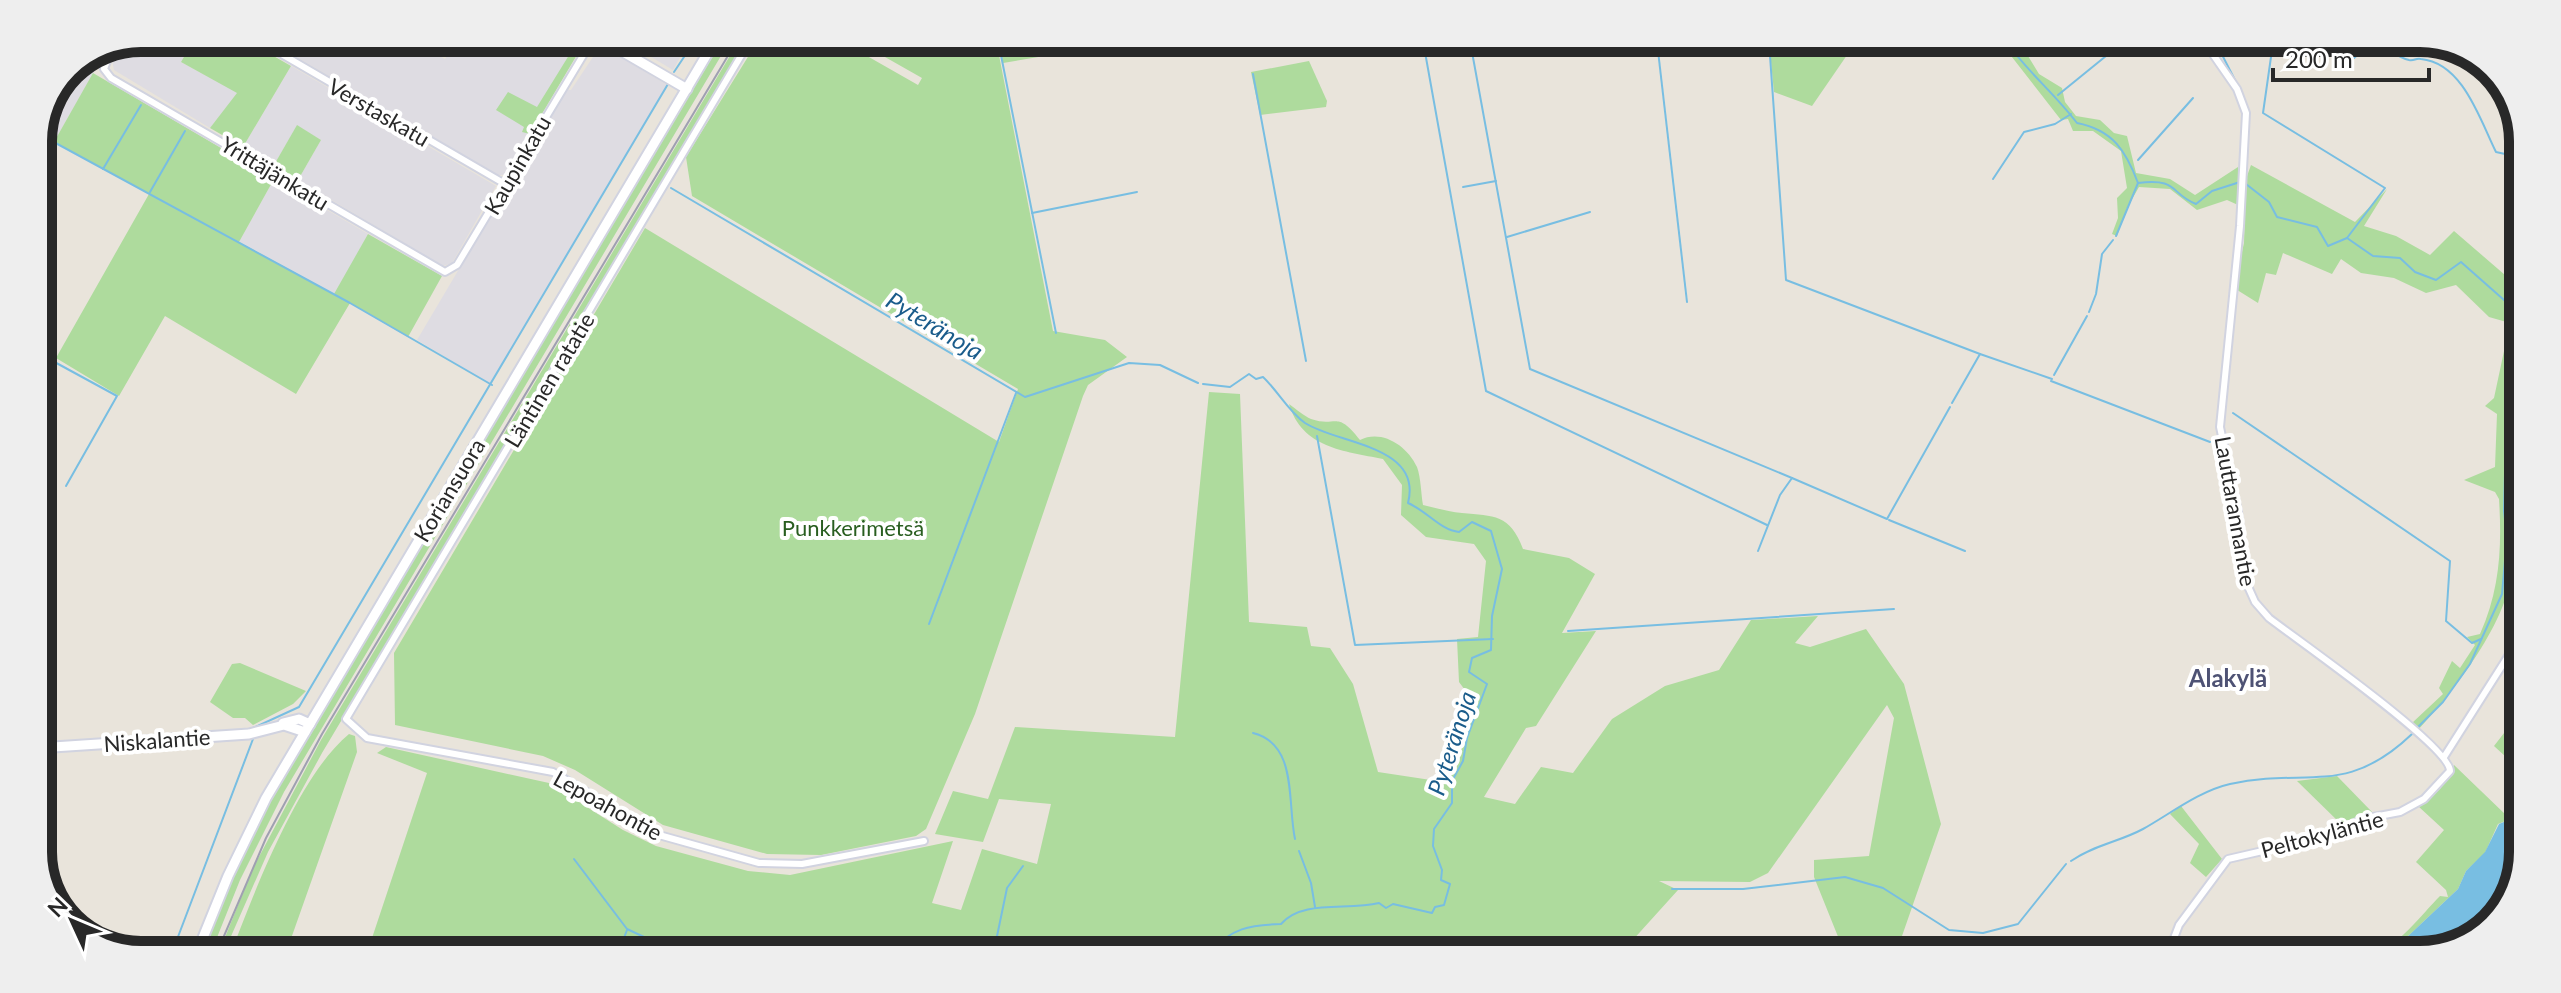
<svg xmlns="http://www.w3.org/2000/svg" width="2561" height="993" font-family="Lato,sans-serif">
  <rect width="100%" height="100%" fill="#e9e4db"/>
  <g fill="#dedce2">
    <path d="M141,38H195L181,62L238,93L210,128L114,70L112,60L120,47Z"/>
    <path d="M306,38L383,39L379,46L395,55L405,39H409L445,59L457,39L584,41L504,175H498L295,56Z"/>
    <path d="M621,39H690L673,70Z"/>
    <path d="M105,53L54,142L39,134L68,68Z"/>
    <path d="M614,53L667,85L490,384L417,340L565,90H571L595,54Z"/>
    <path d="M291,66L496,186L452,263L443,266L298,180L321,140L297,126L274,165L243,147Z"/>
    <path d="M274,179L368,234L335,295L239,242Z"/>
  </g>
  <g fill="#aedb9d">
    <path d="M195,38H242L291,66L243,147L210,128L237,93L181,62Z"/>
    <path d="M579,39H585L584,43L530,134L522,132L524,127L496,110L508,92L537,107Z"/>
    <path d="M723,39H731L284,792L240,880L212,950H202L241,858L279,784Z"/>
    <path d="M740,39H747L322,753L268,852L225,950H220L252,870L321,740Z"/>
    <path d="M759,39L839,40L918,85L922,78L855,40H996L1053,331L1105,340L1127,357L1088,385L1083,396L975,714L926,829L916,836L821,855L767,854L663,825L575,770L543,756L395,725L394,653L645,228L999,442L1018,389L692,196L686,157Z"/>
    <path d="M999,40H1054L1056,54L1003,63Z"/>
    <path d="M1769,42H1856L1812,106L1774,92Z"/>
    <path d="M2001,43H2020L2039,74L2062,88L2065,102L2076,116L2100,120L2114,133L2127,136L2136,173L2170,179L2195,195L2238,167V205L2227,200L2197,210L2170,189L2139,187L2127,208L2117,236L2112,234L2118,218L2117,198L2127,188L2121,151L2093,131H2073L2068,119L2061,120Z"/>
    <path d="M1309,61L1327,101L1326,107L1260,115L1251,72Z"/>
    <path d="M93,73L274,179L239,242L334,294L368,234L442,276L408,337L350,303L296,394L165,316L119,396L56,358L149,194L54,142Z"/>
    <path d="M297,125L321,140L298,180L274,165Z"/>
    <path d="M2251,165L2355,222L2387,189L2364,226L2396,236L2430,255L2454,231L2505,275L2522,256L2520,457L2516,476L2520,488L2513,490C2509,515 2515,540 2513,565C2509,621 2455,690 2418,730L2412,723L2443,694L2439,688L2452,661L2460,668L2475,645L2467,637L2480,634C2500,589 2502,547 2499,499L2495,492L2464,480L2495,467L2497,414L2485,406L2494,398L2504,351L2519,330L2517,325L2489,317L2456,285L2426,293L2394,278L2361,273L2341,259L2332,274L2283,253L2276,275L2266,273L2258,303L2234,288L2244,243L2246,179Z"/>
    <path d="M1209,392L1240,394L1249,622L1307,627L1311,646L1330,648L1353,684L1378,772L1444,782L1457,742L1454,712L1464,709L1468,694L1459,682L1457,639L1478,637L1486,561L1474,544L1426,537L1401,515L1402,485L1383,459C1344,451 1302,448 1289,404C1296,409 1304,416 1311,419C1337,428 1336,409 1360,440C1381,429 1407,445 1417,467C1421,478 1421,494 1423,505C1436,508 1449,512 1462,513C1494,516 1510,514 1523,549L1569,558L1595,574L1562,633L1596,631L1536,726L1526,728L1484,797L1515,804L1541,767L1573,773L1612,719L1665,686L1719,670L1751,620L1818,616L1795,643L1810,647L1866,629L1904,684L1941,824L1902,936L1913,954H1845L1814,877V860L1869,856L1894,718L1887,705L1768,873L1750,882L1659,881L1678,890L1631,942L1632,953L368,950L427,773L377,753L386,747L549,783L623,830L656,846L748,871L790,875L953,841L932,903L961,910L982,849L1037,864L1051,804L999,799L983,842L935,834L953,791L988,799L1015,727L1175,737Z"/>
    <path d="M240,663L306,691L293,704L253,725L245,718H233L210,702L232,664Z"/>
    <path d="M2509,714L2519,722L2518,768L2494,746L2511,724L2506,719Z"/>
    <path d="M349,734L355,736L357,752L287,950H232C256,888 299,775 349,734Z"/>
    <path d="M2454,765L2507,816L2518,806V816L2498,824L2485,853L2466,871L2458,889L2388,955H2372C2396,949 2422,914 2440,896L2448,897L2446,890L2416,862L2444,830L2418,806L2440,789Z"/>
    <path d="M2337,776L2373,813L2343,826L2297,781Z"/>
    <path d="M2181,806L2222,859L2206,877L2190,863L2199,844L2170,814Z"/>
  </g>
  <path fill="#78bee2" d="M2518,816L2517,886L2478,937L2421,955H2388L2458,889L2466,871L2485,852L2499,824Z"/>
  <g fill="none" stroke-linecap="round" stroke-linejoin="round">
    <g stroke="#78bee2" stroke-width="2">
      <path d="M998,40L1056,333"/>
      <path d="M1423,41L1486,391L1767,525"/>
      <path d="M1470,41L1530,369L1792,478"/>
      <path d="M1657,42L1687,302"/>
      <path d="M1769,42L1786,280L1980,354"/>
      <path d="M2007,43C2028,72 2055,94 2077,123C2113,130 2126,151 2138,183C2179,178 2169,193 2196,204L2212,191L2240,182"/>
      <path d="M2216,43L2237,84"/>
      <path d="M2273,43L2263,113L2385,188L2347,238"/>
      <path d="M2338,43L2354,58C2383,32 2387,55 2409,60C2415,61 2415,58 2421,59C2463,63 2480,120 2496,152L2523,158"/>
      <path d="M674,72L696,39"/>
      <path d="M1253,74L1306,361"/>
      <path d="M2058,95L2122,43"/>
      <path d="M39,134L350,303L492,385"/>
      <path d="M2138,160L2193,98"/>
      <path d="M103,169L141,105"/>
      <path d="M1993,179L2024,132L2055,124L2071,114"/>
      <path d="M2246,184L2269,202L2277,217L2317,227L2328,246L2347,238L2373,256L2400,258L2415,272L2436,280L2461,262L2521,315"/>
      <path d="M1463,187L1496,181"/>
      <path d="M671,188L1025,397L1129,363L1160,365L1198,383"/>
      <path d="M150,192L185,131"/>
      <path d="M1032,213L1137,192"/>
      <path d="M2116,236L2138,183"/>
      <path d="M1507,237L1590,212"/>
      <path d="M2089,312L2096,294L2102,254L2113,240"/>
      <path d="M38,353L117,396L66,486"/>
      <path d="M2054,375L2087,316"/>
      <path d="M2051,381L2210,442"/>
      <path d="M1203,384L1230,387L1249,374L1256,379L1263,377C1278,391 1288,411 1305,423C1337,444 1423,445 1408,503C1427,511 1440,530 1459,532L1472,522L1491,531L1502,569L1492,616L1491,650L1472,658L1469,672L1487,684L1467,738L1463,761L1452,781V803L1434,829L1433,846L1442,870L1441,880L1450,884L1444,905L1435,907L1432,913L1393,904L1386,908L1379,903C1347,911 1302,899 1281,924C1249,925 1232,928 1210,952"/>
      <path d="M1952,403L1980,354L2052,379"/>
      <path d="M2233,413L2450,561L2446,621L2472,643L2481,639"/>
      <path d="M1317,436L1355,645L1493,639"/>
      <path d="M1889,520L1965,551"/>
      <path d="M1758,551L1780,495L1792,478L1887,519L1950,407"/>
      <path d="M929,624L1016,393"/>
      <path d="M1568,631L1894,609"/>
      <path d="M2418,727L2443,702L2470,664L2502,594L2507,538L2504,511L2507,399L2521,354"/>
      <path d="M253,728L299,707L668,84"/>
      <path d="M1253,733C1298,744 1287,802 1295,839"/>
      <path d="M1299,851L1311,883L1315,907"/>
      <path d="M574,859L627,929L674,951"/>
      <path d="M2071,861C2094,845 2119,842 2143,829C2170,814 2199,791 2230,784C2307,767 2345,798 2412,734"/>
      <path d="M1672,889H1743L1845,877L1883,888L1949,930L1983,933L2018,924L2066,864"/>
      <path d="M173,950L253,739"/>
      <path d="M619,951L627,930"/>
      <path d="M1002,952L996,941L1007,888L1023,866"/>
    </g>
    <g stroke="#d1d3e0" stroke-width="10">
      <g id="street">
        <path d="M254,38L505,184"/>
        <path d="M751,39L346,719L367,738L553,772L659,835L759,863L802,864L924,841"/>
        <path d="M111,50L104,69L111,78L445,272L457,265L593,39"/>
        <path d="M2444,757L2519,639"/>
        <path d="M2168,954L2179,925L2228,859L2328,836L2363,819L2400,812L2424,799L2450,771C2450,746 2296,639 2269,618L2255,602L2246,582L2238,512L2220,427L2240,226L2246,113L2237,89L2205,43"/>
      </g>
    </g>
    <g stroke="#d1d3e0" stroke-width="13">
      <g id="secondary">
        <path d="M601,39L687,89"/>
        <path d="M283,723L299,719L310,724"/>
        <path d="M38,748L249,734L284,725L305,732"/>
        <path d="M198,950L228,876L266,798L716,39"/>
      </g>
    </g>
    <use href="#street" stroke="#fff" stroke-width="6"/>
    <use href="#secondary" stroke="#fff" stroke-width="9"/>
    <path stroke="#9fa0b1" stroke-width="2" d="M218,950L266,838L322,734L738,39"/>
  </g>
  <g text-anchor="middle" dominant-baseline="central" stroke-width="8" stroke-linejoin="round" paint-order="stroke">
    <g font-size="22" fill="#282828" stroke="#fff">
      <text transform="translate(379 112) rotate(30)">Verstaskatu</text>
      <text transform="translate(517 165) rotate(-60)">Kaupinkatu</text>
      <text transform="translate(275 173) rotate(31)">Yrittäjänkatu</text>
      <text transform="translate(549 380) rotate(-59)">Läntinen ratatie</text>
      <text transform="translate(449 490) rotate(-59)">Koriansuora</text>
      <text transform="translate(2236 511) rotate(80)">Lauttarannantie</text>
      <text transform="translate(157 740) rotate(-4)">Niskalantie</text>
      <text transform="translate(608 805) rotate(29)">Lepoahontie</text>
      <text transform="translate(2322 834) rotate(-15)">Peltokyläntie</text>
    </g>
    <g font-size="22" fill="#295e20" stroke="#fff">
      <text x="853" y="527">Punkkerimetsä</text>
    </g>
    <g font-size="24" font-style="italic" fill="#1a5c8b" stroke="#fff">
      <text transform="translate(935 325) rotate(31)">Pyteränoja</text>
      <text transform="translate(1451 743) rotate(-72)">Pyteränoja</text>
    </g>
    <g font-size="24" font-weight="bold" fill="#4e5274" stroke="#fff">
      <text x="2228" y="677">Alakylä</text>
    </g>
  </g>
  <path d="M0 0H2561V993H0ZM141 52H2420A89 89 0 0 1 2509 141V852A89 89 0 0 1 2420 941H141A89 89 0 0 1 52 852V141A89 89 0 0 1 141 52Z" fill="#eee" fill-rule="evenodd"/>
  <path fill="none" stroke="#282828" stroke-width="10" d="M141 52H2420A89 89 0 0 1 2509 141V852A89 89 0 0 1 2420 941H141A89 89 0 0 1 52 852V141A89 89 0 0 1 141 52Z"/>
  <g transform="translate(72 921) rotate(314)" stroke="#ffffff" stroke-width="6" paint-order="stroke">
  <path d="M0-6L14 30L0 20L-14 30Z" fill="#282828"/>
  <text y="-12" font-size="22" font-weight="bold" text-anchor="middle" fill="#282828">N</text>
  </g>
  <path d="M2273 68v12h156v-12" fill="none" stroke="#282828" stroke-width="4"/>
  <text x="2285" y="68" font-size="24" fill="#282828" stroke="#ffffff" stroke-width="6" paint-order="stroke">200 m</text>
</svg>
